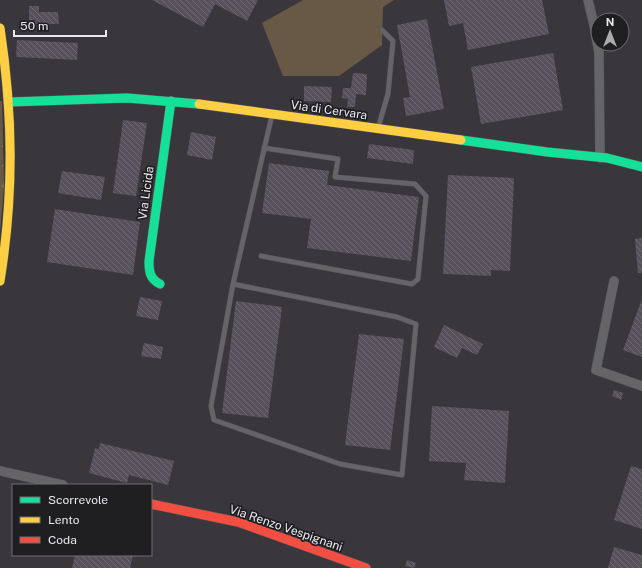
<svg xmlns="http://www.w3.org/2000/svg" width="642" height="568" font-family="'Public Sans',sans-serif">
  <defs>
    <pattern id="forest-firs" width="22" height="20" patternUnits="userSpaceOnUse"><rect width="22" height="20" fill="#685946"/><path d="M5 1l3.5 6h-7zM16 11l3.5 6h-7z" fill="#7e7161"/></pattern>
    <pattern id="building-back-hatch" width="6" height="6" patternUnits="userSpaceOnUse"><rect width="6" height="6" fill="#56515b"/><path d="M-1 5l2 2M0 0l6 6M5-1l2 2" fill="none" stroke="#6e6a73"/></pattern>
  </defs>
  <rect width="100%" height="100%" fill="#39373b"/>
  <path fill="#685946" d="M303,0H394L383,7L382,45L339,76H283L262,23Z"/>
  <path fill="url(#forest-firs)" d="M0,101H2L4,187L0,232Z"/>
  <g fill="url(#building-back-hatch)">
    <path d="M152,0H258L247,21L215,4L203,27Z"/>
    <path d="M444,0H542L549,34L468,50L463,23L449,26Z"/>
    <path d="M29,6H39V12H58L59,24H35V20H29Z"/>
    <path d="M427,19L444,109L406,116L403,98L410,97L397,25Z"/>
    <path d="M17,40L78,43L77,60L16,57Z"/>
    <path d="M553,53L563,110L481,124L471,67Z"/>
    <path d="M353,73L367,74L366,95L356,94L355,107H347L348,99L342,98L343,88H351Z"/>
    <path d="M304,86L332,87L331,102L304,101Z"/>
    <path d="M123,120L147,123L136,196L113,193Z"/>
    <path d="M191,132L216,137L212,160L187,155Z"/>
    <path d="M369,144L414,150L413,164L367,158Z"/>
    <path d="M269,163L329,171L327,185L419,197L411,261L307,248L311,219L262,213Z"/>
    <path d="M62,171L105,177L101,200L58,193Z"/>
    <path d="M448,175L514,178L510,271L491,270V276L443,274Z"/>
    <path d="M55,209L140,222L133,275L47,262Z"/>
    <path d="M642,238V273H638L635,239Z"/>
    <path d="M140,297L162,301L158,320L136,316Z"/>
    <path d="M642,299V357L623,350Z"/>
    <path d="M236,301L282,307L268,418L222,413Z"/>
    <path d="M444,325L483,344L477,355L462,348L457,358L434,347Z"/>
    <path d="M359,334L404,339L390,450L345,445Z"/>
    <path d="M144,343L163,347L161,359L141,356Z"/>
    <path d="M614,390L623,393L621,400L612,396Z"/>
    <path d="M432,406L509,411L505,483L464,480L466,463L429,461Z"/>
    <path d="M100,443L174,461L168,485L129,475L127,483L89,473L95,448L99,449Z"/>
    <path d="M631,466L642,469V529L614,520Z"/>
    <path d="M614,547L642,555V568H608Z"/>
    <path d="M75,555H133L130,568H72Z"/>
    <path d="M407,560L416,563L414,568L405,566Z"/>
  </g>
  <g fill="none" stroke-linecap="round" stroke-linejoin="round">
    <g stroke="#555457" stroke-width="5.5">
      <g id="lane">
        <path d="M378,128L388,94L393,41L382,30"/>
        <path d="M261,256L412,284L418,279L426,196L415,184L335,177L338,159L264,148"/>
        <path d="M233,284L397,317L416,324L402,475L340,464L214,420L211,406L233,284L272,115"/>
      </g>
    </g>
    <g stroke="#555457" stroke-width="10">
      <g id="street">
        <path d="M588,0L594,25L599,53L600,158"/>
        <path d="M614,281L596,370L642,386"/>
        <path d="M0,471L63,485"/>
      </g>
    </g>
    <g stroke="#555457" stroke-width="10">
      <g id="fast">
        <path d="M10,102L127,98L199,104"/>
        <path d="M461,140L547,152L607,158L642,167"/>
        <path d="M160,284C150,279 149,272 149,261L171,101"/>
      </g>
    </g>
    <g stroke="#555457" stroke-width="10">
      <g id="slow">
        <path d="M0,28C13,115 14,194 0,281"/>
        <path d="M199,104L461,140"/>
      </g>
    </g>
    <g stroke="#555457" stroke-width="10">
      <path id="jam" d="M151,504L238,522L366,568"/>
    </g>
    <use href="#lane" stroke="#656467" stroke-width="4.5"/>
    <use href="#street" stroke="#656467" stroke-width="9"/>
    <use href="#fast" stroke="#16e098" stroke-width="9"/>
    <use href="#slow" stroke="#ffcf43" stroke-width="9"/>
    <use href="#jam" stroke="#f24e42" stroke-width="9"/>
  </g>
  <g text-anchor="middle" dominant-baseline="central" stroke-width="3.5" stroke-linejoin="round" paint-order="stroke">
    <g font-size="12" fill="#eae8ec" stroke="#1f1e21">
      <text transform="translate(329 110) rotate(8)">Via di Cervara</text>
      <text transform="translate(146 193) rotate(-82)">Via Licida</text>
      <text transform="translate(286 528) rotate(19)">Via Renzo Vespignani</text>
    </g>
  </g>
  <rect x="12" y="484" width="140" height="72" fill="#1f1e21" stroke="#706f72"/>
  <rect x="20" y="497" width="20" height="6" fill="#16e098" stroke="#706f72"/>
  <text x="48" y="504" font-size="12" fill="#eae8ec">Scorrevole</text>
  <rect x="20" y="517" width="20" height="6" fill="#ffcf43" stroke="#706f72"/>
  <text x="48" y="524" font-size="12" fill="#eae8ec">Lento</text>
  <rect x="20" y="537" width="20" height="6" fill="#f24e42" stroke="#706f72"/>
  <text x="48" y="544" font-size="12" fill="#eae8ec">Coda</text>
  <g transform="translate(610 32)"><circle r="19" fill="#1f1e21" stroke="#706f72"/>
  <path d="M0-3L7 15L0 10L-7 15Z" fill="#acaaae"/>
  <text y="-6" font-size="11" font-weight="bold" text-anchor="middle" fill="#eae8ec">N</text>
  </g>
  <path d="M14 30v6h92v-6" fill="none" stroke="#eae8ec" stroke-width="2"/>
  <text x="20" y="30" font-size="12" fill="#eae8ec" stroke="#1f1e21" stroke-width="3" paint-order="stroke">50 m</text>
</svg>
